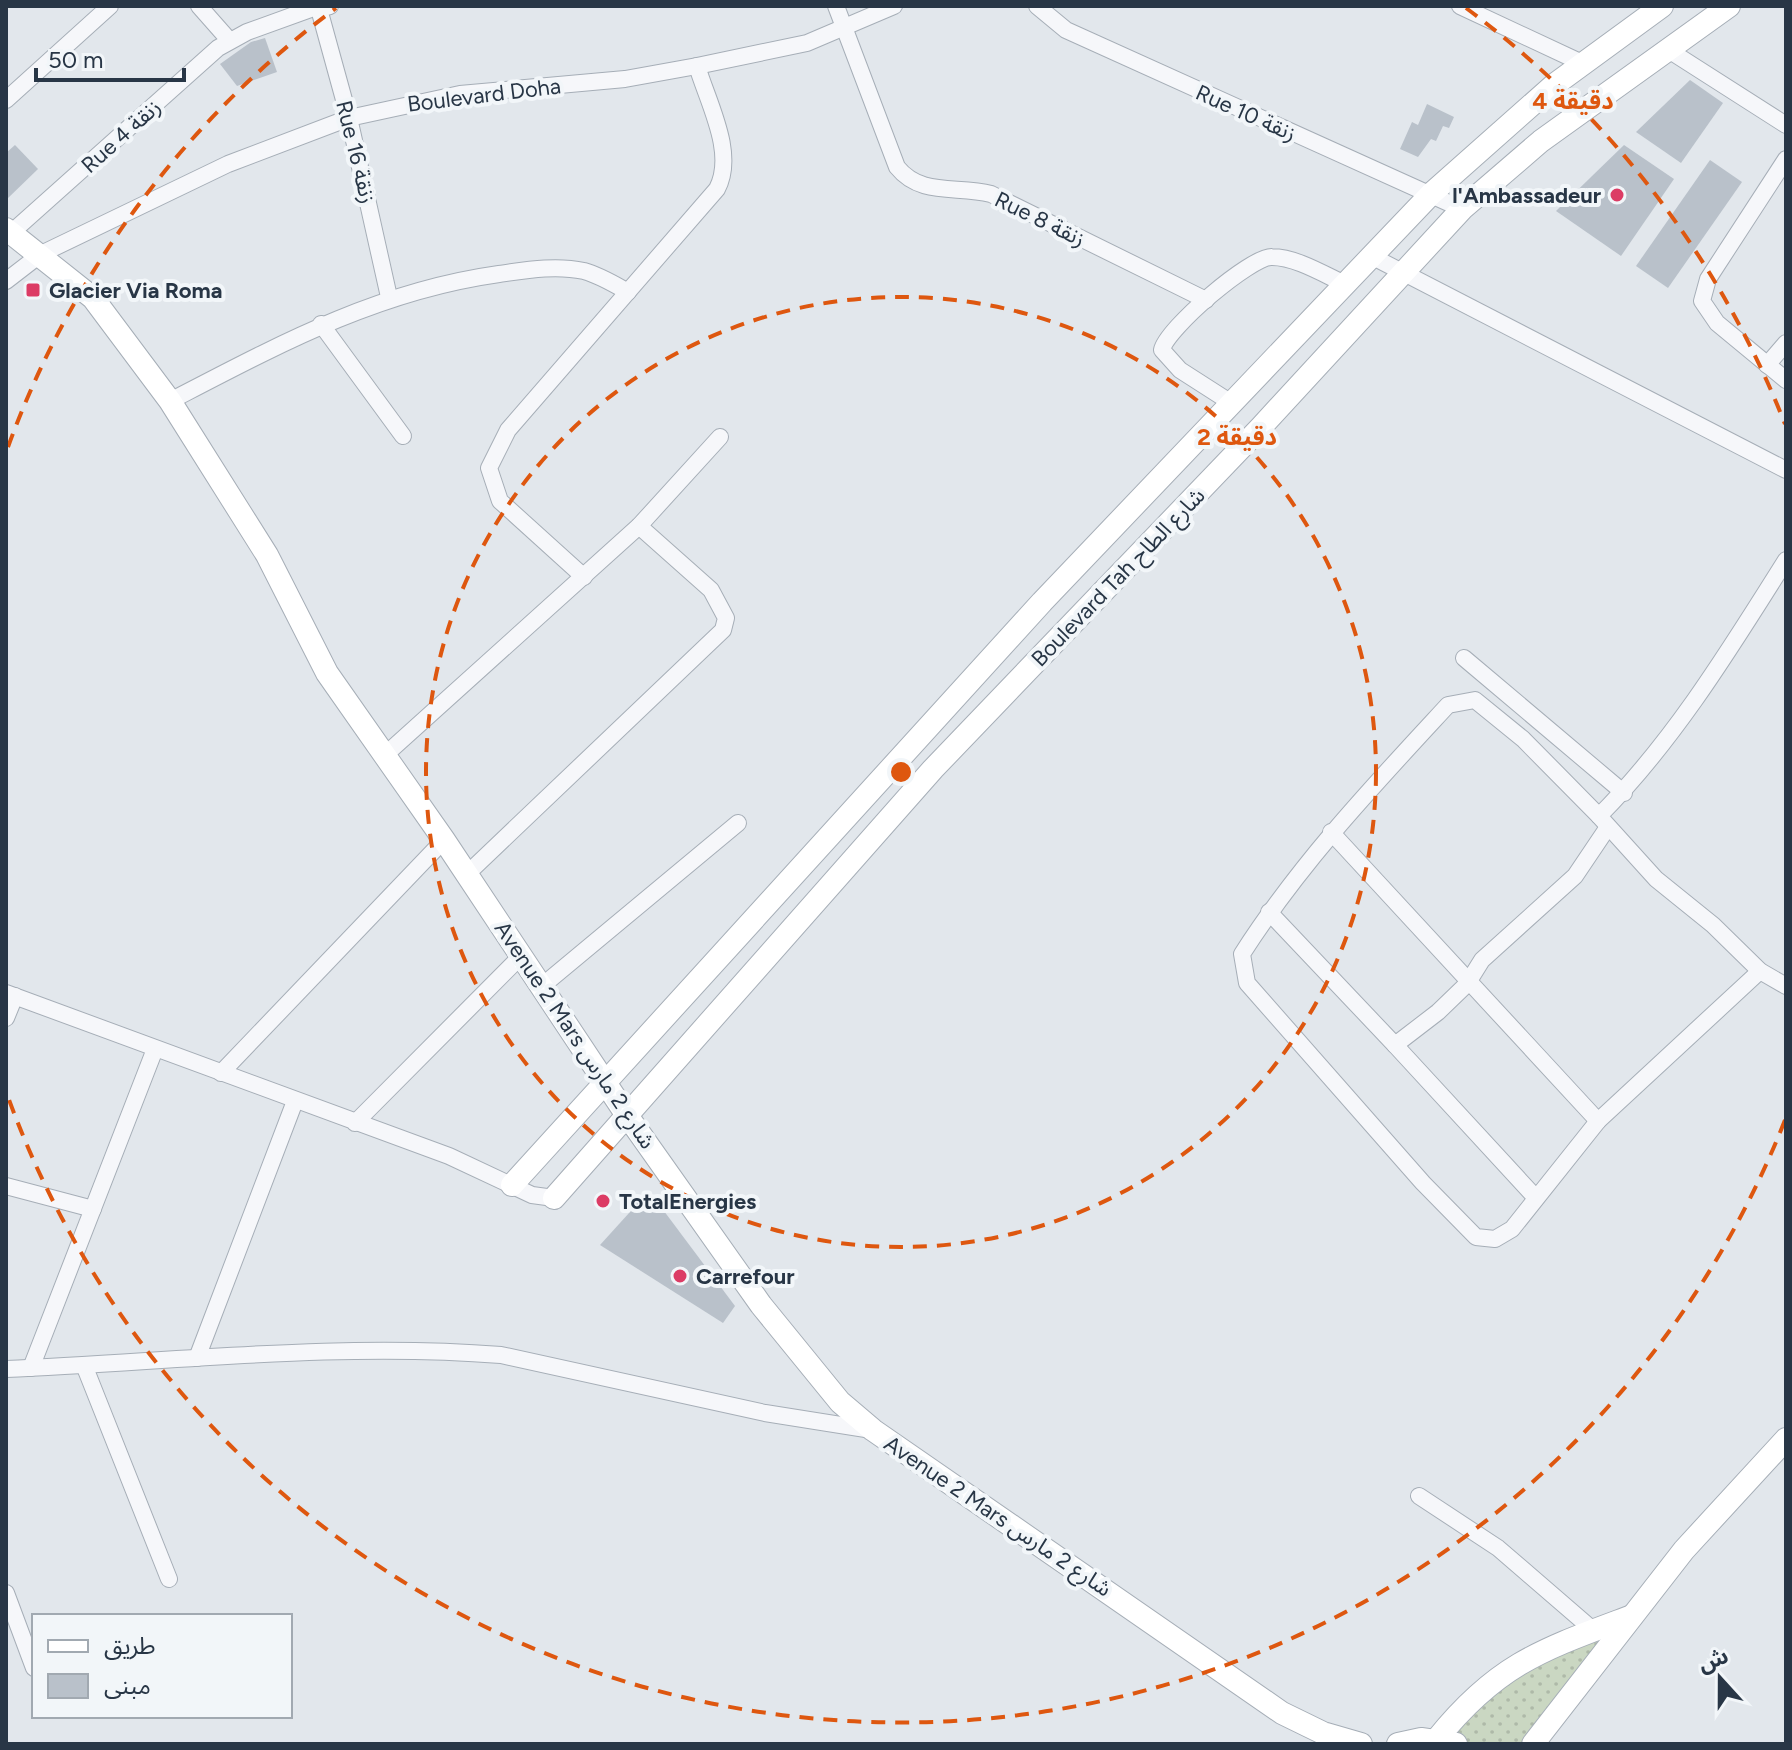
<svg xmlns="http://www.w3.org/2000/svg" width="1792" height="1750" font-family="Figtree,'Noto Sans Arabic',sans-serif">
  <defs>
    <pattern id="grass-dots" width="8" height="8" patternUnits="userSpaceOnUse" patternTransform="scale(2)"><rect width="8" height="8" fill="#cad7c2"/><path d="M2 2h.1M6 6h.1" fill="none" stroke="#aeb9a8" stroke-width="1.8" stroke-linecap="round"/></pattern>
  </defs>
  <rect width="100%" height="100%" fill="#e2e7ec"/>
  <path fill="url(#grass-dots)" d="M1616,1628L1526,1744H1469L1449,1736L1518,1673Z"/>
  <g fill="#b9c1ca">
    <path d="M265,38L277,72L237,86L220,64L251,42Z"/>
    <path d="M1690,80L1723,103L1681,163L1636,132Z"/>
    <path d="M1427,104L1454,117L1449,128L1443,126L1436,141L1431,139L1418,157L1400,149L1412,122L1418,125Z"/>
    <path d="M15,145L38,169L6,200V153Z"/>
    <path d="M1624,145L1674,179L1621,256L1556,211Z"/>
    <path d="M1710,160L1742,182L1668,288L1636,266Z"/>
    <path d="M649,1191L735,1306L723,1323L600,1245Z"/>
  </g>
  <g fill="none" stroke-linecap="round" stroke-linejoin="round">
    <g stroke="#a6aeb7" stroke-width="18">
      <g id="street">
        <path d="M199,6L229,40"/>
        <path d="M330,6L319,9L349,118L389,297"/>
        <path d="M836,6L897,167C921,197 957,185 991,194L1206,300"/>
        <path d="M1037,6L1066,30L1462,209"/>
        <path d="M1460,6L1582,63"/>
        <path d="M1667,49L1786,125"/>
        <path d="M6,100L110,6"/>
        <path d="M1786,159L1708,279L1702,301L1717,323L1786,380"/>
        <path d="M11,233L218,48L247,32L319,6"/>
        <path d="M1373,257L1786,470"/>
        <path d="M6,281L41,254L228,164L349,118L460,94L625,79L697,66L807,43L894,6"/>
        <path d="M321,324L403,436"/>
        <path d="M1767,365L1786,343"/>
        <path d="M170,401C278,345 377,291 499,274C527,270 556,265 584,271C599,275 614,284 628,292"/>
        <path d="M1233,404L1180,370L1162,350C1166,329 1251,256 1272,257C1296,257 1325,275 1347,285"/>
        <path d="M1786,560C1730,649 1673,742 1599,816L1656,879L1713,925L1760,971L1786,986"/>
        <path d="M584,577L500,501L489,468L508,430L717,189C736,153 708,103 697,66"/>
        <path d="M1464,658L1624,793"/>
        <path d="M385,755L639,526L720,437"/>
        <path d="M1599,816L1523,739L1475,700L1448,705C1374,785 1301,862 1242,954L1247,983L1423,1183L1476,1237L1495,1239L1512,1229L1598,1121L1760,971"/>
        <path d="M1331,832L1598,1121"/>
        <path d="M467,874L723,630L726,618L711,590L639,526"/>
        <path d="M1269,912L1395,1045L1438,1012L1467,984L1482,960L1575,876L1608,827"/>
        <path d="M542,986L738,823"/>
        <path d="M6,993L449,1156L532,1195L554,1198"/>
        <path d="M6,1018L15,996"/>
        <path d="M1395,1045L1536,1198"/>
        <path d="M221,1073L444,840"/>
        <path d="M355,1123L522,955"/>
        <path d="M6,1186L93,1209"/>
        <path d="M197,1358L295,1101"/>
        <path d="M84,1365L169,1579"/>
        <path d="M31,1368L155,1049"/>
        <path d="M6,1369C171,1362 337,1342 501,1355L765,1413L872,1430"/>
        <path d="M1419,1496L1498,1548L1593,1630"/>
        <path d="M6,1593L34,1668"/>
      </g>
    </g>
    <g stroke="#a6aeb7" stroke-width="24">
      <g id="secondary">
        <path d="M6,229L93,298L170,401L267,555L327,673L444,840L626,1114L761,1305L840,1402L873,1430L1282,1713L1323,1733L1361,1744"/>
        <path d="M512,1185L1042,602L1431,194L1554,85L1662,6"/>
        <path d="M554,1198L933,769L1261,427L1462,209L1541,141L1729,6"/>
        <path d="M1437,1739C1498,1663 1544,1649 1632,1616"/>
        <path d="M1398,1744L1421,1739L1456,1744"/>
        <path d="M1533,1744L1684,1550L1786,1439"/>
      </g>
    </g>
    <use href="#street" stroke="#f6f7fa" stroke-width="16"/>
    <use href="#secondary" stroke="#fff" stroke-width="22"/>
  </g>
  <g fill="none" stroke="#de570f" stroke-width="4" stroke-dasharray="14 10">
    <circle cx="901" cy="772" r="475"/>
    <path d="M1785 1120A950 950 0 0 1 8 1097M8 447A950 950 0 0 1 336 8M1466 8A950 950 0 0 1 1785 424"/>
  </g>
  <g fill="#dc3c65" stroke="#f2f6f9" stroke-width="3">
    <circle cx="1617" cy="195" r="8"/>
    <rect x="25" y="282" width="16" height="16" rx="4"/>
    <circle cx="603" cy="1201" r="8"/>
    <circle cx="680" cy="1276" r="8"/>
  </g>
  <g text-anchor="middle" dominant-baseline="central" stroke-width="8" stroke-linejoin="round" paint-order="stroke">
    <g font-size="22" fill="#283646" stroke="#f2f6f9">
      <text transform="translate(484 95) rotate(-7)">Boulevard Doha</text>
      <text transform="translate(1246 113) rotate(24)">Rue 10 زنقة</text>
      <text transform="translate(121 136) rotate(-42)">Rue 4 زنقة</text>
      <text transform="translate(356 152) rotate(76)">Rue 16 زنقة</text>
      <text transform="translate(1040 219) rotate(26)">Rue 8 زنقة</text>
      <text transform="translate(1118 577) rotate(-46)">Boulevard Tah شارع الطاح</text>
      <text transform="translate(575 1035) rotate(56)">Avenue 2 Mars شارع 2 مارس</text>
      <text transform="translate(998 1516) rotate(34)">Avenue 2 Mars شارع 2 مارس</text>
    </g>
    <g font-size="22" font-weight="bold" fill="#283646" stroke="#f2f6f9" text-anchor="start">
      <text x="1601" y="195" text-anchor="end">l'Ambassadeur</text>
      <text x="49" y="290">Glacier Via Roma</text>
      <text x="619" y="1201">TotalEnergies</text>
      <text x="696" y="1276">Carrefour</text>
    </g>
  </g>
  <circle cx="901" cy="772" r="12" fill="#de570f" stroke="#f2f6f9" stroke-width="4"/>
  <g font-size="24" text-anchor="middle" font-weight="bold" fill="#de570f" stroke="#f2f6f9" stroke-width="8" stroke-linejoin="round" paint-order="stroke">
    <text x="1573" y="109">4 دقيقة</text>
    <text x="1237" y="445">2 دقيقة</text>
  </g>
  <rect width="1792" height="1750" fill="none" stroke="#283646" stroke-width="16"/>
  <rect x="32" y="1614" width="260" height="104" fill="#f2f6f9" stroke="#a1a9b1" stroke-width="2"/>
  <rect x="48" y="1640" width="40" height="12" fill="#ffffff" stroke="#a1a9b1" stroke-width="2"/>
  <text x="104" y="1654" font-size="24" fill="#283646">طريق</text>
  <rect x="48" y="1674" width="40" height="24" fill="#b9c1ca" stroke="#a1a9b1" stroke-width="2"/>
  <text x="104" y="1694" font-size="24" fill="#283646">مبنى</text>
  <g transform="translate(1720 1678) rotate(339)" stroke="#f2f6f9" stroke-width="6" paint-order="stroke">
  <path d="M0-6L14 30L0 20L-14 30Z" fill="#283646"/>
  <text y="-12" font-size="22" font-weight="bold" text-anchor="middle" fill="#283646">ش</text>
  </g>
  <path d="M36 68v12h148v-12" fill="none" stroke="#283646" stroke-width="4"/>
  <text x="48" y="68" font-size="24" fill="#283646" stroke="#f2f6f9" stroke-width="6" paint-order="stroke">50 m</text>
</svg>
